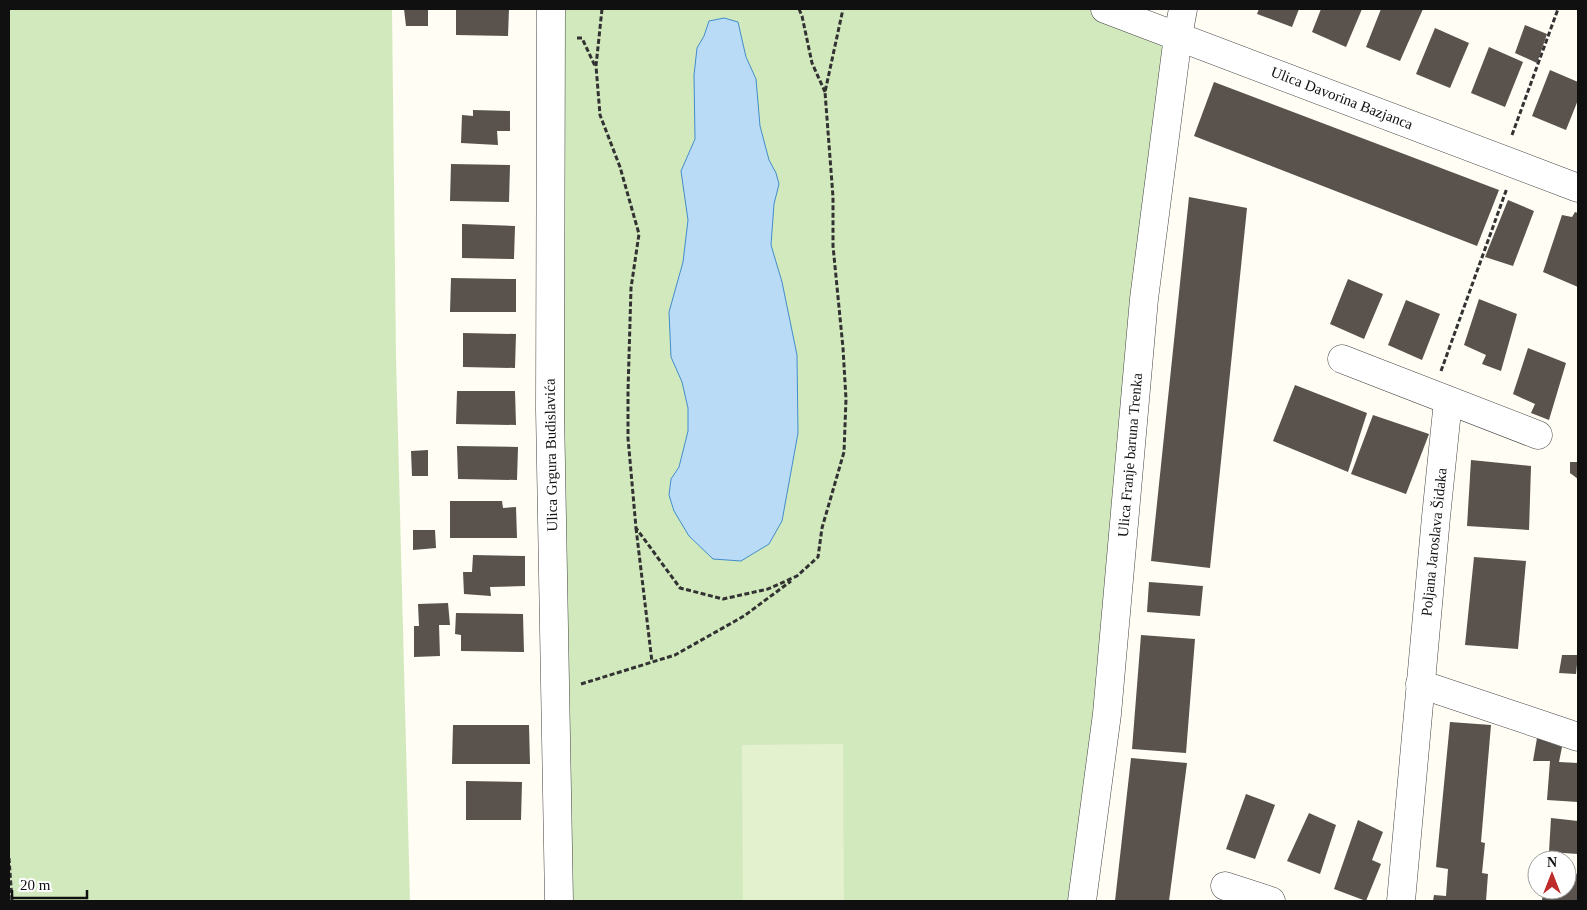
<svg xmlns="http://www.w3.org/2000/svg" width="1587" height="910" font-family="'Times New Roman',serif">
  <rect width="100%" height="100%" fill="#fffdf4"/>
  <g fill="#d2e9bd">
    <path d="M9,9H392L396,357L410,901H9Z"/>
    <path d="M551,9H1105L1178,36L1084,901H559Z"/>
  </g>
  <path fill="#e3f1cf" d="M843,744L844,901H743L742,745Z"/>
  <path fill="#b9dbf5" stroke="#428ccb" d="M724,18L738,22L746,57L756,79L760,126L769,160L776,173L779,184L774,204L771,245L782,282L797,355L798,433L782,521L769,544L741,561L713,559L689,536L674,511L669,495L671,479L679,467L688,431V408L682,382L671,357L669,312L683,262L688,220L681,171L695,139L694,75L697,48L704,36L709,21Z"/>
  <g fill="#59524d">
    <path d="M404,9H428V26H406Z"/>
    <path d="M456,9H509L508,36L456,35Z"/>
    <path d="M1259,9H1299L1292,27L1257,14Z"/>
    <path d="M1321,9H1362L1346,47L1312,32Z"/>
    <path d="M1381,9H1423L1400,61L1366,47Z"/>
    <path d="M1525,25L1547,34L1537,63L1515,53Z"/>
    <path d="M1435,28L1469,43L1450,88L1416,74Z"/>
    <path d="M1489,47L1523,62L1505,107L1471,93Z"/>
    <path d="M1550,70L1578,82V100L1566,130L1532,116Z"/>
    <path d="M1214,82L1499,190L1477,246L1194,136Z"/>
    <path d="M473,110L510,111V131H497L498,145L461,143L462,115L473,116Z"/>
    <path d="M451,164L510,165L509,202L450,201Z"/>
    <path d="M1189,197L1247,208L1210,568L1151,561Z"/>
    <path d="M1508,200L1534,211L1513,266L1485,257Z"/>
    <path d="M1575,212L1578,213V287L1543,272L1562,215L1572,217Z"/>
    <path d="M462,224L515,226L514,259L462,258Z"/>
    <path d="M451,278L516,279V312H450Z"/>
    <path d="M1348,279L1383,294L1364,339L1330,324Z"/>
    <path d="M1479,299L1517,314L1501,371L1482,364L1486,355L1464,345Z"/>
    <path d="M1406,300L1440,314L1422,360L1388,345Z"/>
    <path d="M463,333L516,334L515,368L463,367Z"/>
    <path d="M1528,348L1566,363L1549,420L1531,413L1535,404L1513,394Z"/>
    <path d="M1295,385L1367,413L1348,472L1273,441Z"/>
    <path d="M457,391H515L516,425L456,424Z"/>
    <path d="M1373,415L1429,434L1406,494L1351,474Z"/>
    <path d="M457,446L518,447L517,480L458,479Z"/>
    <path d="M428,450V476H412L411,451Z"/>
    <path d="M1471,460L1531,466L1529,530L1467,526Z"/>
    <path d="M1570,462H1578V479L1570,473Z"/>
    <path d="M450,501H502L503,508L516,507L517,538H450Z"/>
    <path d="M413,530H435L436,548L413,550Z"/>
    <path d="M473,555L525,556V586L490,587L491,596L464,594L463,572H472Z"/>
    <path d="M1474,557L1526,561L1518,649L1465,645Z"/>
    <path d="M1149,582L1203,586L1200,616L1147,612Z"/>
    <path d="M448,603L450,625H439L440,656L414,657V626H419L418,604Z"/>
    <path d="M456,613L523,614L524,652L461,651V635L455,634Z"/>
    <path d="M1141,635L1195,639L1186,753L1132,749Z"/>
    <path d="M1562,655H1578L1576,674L1559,673Z"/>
    <path d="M1450,722L1491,725L1481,842L1485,843L1482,873L1488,874L1486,901H1433L1434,895L1446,896L1448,869L1436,867Z"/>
    <path d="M453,725H529L530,764H452Z"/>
    <path d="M1537,738L1562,747L1559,762L1578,763V802L1547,800L1550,761H1533Z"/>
    <path d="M1131,758L1187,763L1169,901H1115Z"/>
    <path d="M466,781L522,782L521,820H466Z"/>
    <path d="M1246,794L1275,805L1255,859L1226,849Z"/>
    <path d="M1309,813L1336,825L1320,874L1287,861Z"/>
    <path d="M1551,818L1578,821V854L1549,852Z"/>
    <path d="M1358,820L1383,832L1372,860L1381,864L1366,901L1334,889Z"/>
    <path d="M1567,873L1578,874V901H1542L1543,890H1567Z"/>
  </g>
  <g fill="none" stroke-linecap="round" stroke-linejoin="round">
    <g stroke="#434343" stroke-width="29">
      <g id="minor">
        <path d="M551,9L550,410L559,901"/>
        <path d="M1105,9L1578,188"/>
        <path d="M1342,359L1538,435"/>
        <path d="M1420,684L1578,737"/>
        <path d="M1225,886L1271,901"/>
        <path d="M1082,901L1107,714L1144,299L1178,36L1183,9"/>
        <path d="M1401,901L1436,517L1448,401"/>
      </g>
    </g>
    <g stroke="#323232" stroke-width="3" stroke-dasharray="5 2.5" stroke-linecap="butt">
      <path d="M602,9L596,66L600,115L620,167L639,234L631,288L628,391V438L636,528L680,588L723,599L768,589L797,576L818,557L822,528L844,452L846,399L843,348L833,246V197L825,92L843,9"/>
      <path d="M799,9L802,16L812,63L825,92"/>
      <path d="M577,38H582L595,66"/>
      <path d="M1512,135L1558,9"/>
      <path d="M1441,371L1507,188"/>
      <path d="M636,528L652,662"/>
      <path d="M581,684L675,655L744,616L791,581"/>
      <path d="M9,858L12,901"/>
    </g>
    <use href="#minor" stroke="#fff" stroke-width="28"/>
  </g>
  <g text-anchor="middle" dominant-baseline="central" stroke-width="5" stroke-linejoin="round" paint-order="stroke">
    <g font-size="15" fill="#101010" stroke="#fff">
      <text transform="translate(1342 98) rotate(21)">Ulica Davorina Bazjanca</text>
      <text transform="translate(551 455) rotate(-91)">Ulica Grgura Budislavića</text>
      <text transform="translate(1130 455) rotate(-85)">Ulica Franje baruna Trenka</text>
      <text transform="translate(1434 542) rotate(-84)">Poljana Jaroslava Šidaka</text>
    </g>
  </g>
  <rect width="1587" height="910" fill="none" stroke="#101010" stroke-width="20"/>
  <g transform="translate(1552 875)"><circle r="24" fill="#ffffff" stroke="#9f9f9f"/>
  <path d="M0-4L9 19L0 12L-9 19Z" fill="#be2b2a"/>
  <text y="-8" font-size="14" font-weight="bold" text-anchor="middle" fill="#101010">N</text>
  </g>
  <path d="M12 890v8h75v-8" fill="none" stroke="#101010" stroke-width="2.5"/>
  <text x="20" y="890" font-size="15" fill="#101010" stroke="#ffffff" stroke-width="4" paint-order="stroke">20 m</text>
</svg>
